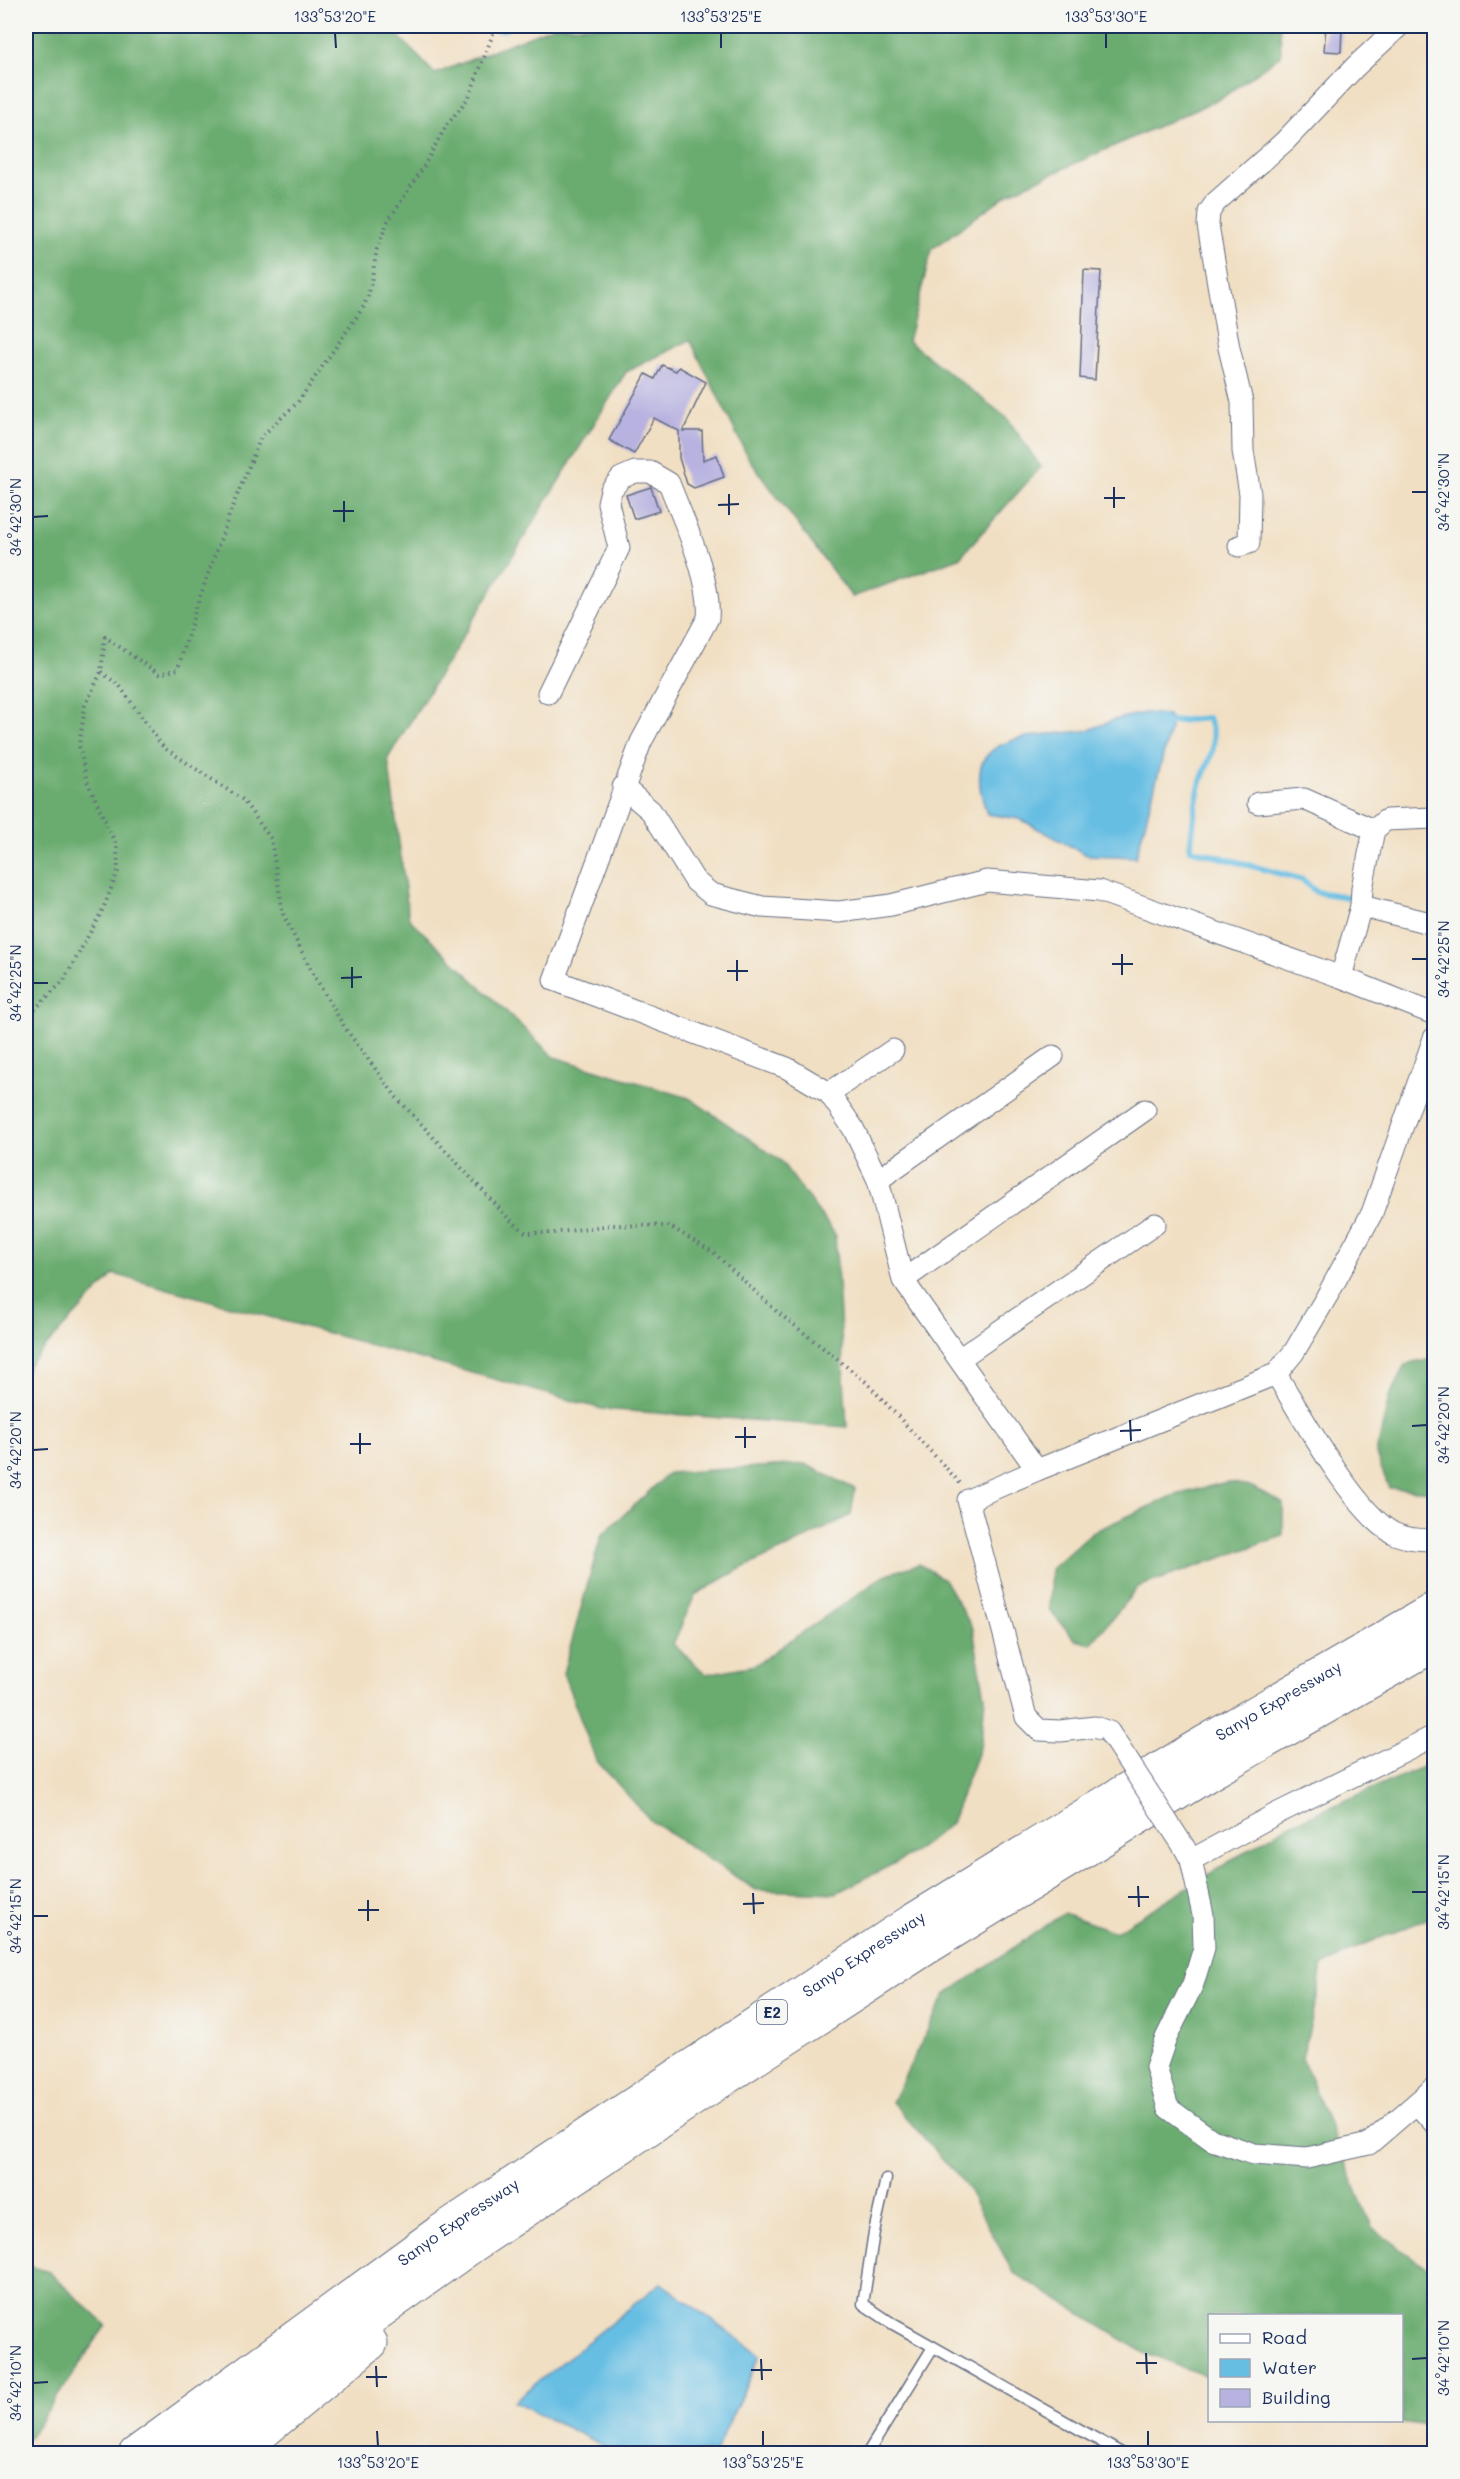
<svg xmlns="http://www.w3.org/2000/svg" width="1460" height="2479" font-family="Mali,sans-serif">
  <rect width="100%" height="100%" fill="#f6f6f2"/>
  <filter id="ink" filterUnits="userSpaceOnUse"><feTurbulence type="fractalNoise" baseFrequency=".0167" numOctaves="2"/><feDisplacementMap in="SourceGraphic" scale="12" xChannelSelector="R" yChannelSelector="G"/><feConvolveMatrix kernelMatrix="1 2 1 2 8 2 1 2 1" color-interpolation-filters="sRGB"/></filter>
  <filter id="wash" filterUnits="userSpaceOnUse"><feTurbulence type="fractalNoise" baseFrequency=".008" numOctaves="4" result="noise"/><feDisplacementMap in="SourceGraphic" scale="24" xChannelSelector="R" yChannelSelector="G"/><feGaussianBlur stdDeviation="1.35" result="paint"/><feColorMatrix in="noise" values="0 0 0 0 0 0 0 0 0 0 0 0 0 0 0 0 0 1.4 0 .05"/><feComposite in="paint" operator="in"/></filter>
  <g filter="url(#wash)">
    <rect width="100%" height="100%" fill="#f1dfc3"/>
    <g fill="#6aac6f" stroke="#426e66" stroke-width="1.5">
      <path d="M26,26H389L435,74L554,26H1280L1281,55L1223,97L1009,193L932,249L908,341L1007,418L1041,467L959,558L852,597L749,459L690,340L626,372L388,758L409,919L554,1057L689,1098L780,1160L835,1234L847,1427L602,1409L114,1274L28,1365L26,1374Z"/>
      <path d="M1427,1360H1434V1491L1389,1488L1376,1454L1389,1398L1405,1365Z"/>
      <path d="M805,1464L855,1489L851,1515L789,1547L740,1569L695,1595L673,1644L706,1674L755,1665L887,1574L919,1564L944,1579L973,1629L985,1697L981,1743L951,1823L909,1856L836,1893L756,1890L652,1822L596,1760L563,1673L601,1536L669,1473Z"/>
      <path d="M1227,1482L1250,1486L1283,1503V1536L1138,1587L1091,1644L1076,1640L1049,1610L1051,1569L1091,1533L1172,1496Z"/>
      <path d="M1434,1762V1916L1360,1946L1322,1966L1316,2003L1302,2058L1372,2228L1434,2273V2427L1392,2421L1402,2420V2316H1210L1209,2377L1144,2353L1013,2272L965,2184L892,2102L945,1995L1064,1913L1115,1932L1289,1825Z"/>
      <path d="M26,2265L49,2272L106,2325L30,2437L26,2439Z"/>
    </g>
    <g fill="#66bee3" stroke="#4076a0" stroke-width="1.5">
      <path d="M1145,713L1168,715L1172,722L1136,857L1087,855L1020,819L987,814C983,801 978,786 980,773C983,732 1053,735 1083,731C1095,729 1106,722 1118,719C1127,716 1136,715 1145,713Z"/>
      <path d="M661,2283L760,2355L715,2453H618L514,2401Z"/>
    </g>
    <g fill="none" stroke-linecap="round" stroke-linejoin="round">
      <g stroke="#66bee3" stroke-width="6">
        <path d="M488,26C497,30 502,32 510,26"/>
        <path d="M1165,722L1208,718C1221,749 1208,757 1200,785C1194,805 1193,828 1190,849L1303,880L1316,892L1348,897"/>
      </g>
    </g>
    <g id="blocks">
      <g fill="#b7b2e0">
        <path d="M1326,26H1342L1341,52L1324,51Z"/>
        <path d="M1084,270L1101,271L1095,380L1080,378Z"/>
        <path d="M662,365L676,371L679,367L706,382L683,431H702L703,460L717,455L724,477L694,488L687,484L679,458V431L654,418L634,454L609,440L646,374L655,379Z"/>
        <path d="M651,487L659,511L634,519L626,495Z"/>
      </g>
    </g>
  </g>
  <g filter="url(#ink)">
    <use href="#blocks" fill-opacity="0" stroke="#666d81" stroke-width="1.5"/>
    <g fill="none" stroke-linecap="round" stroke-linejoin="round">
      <g stroke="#666d81" stroke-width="13">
        <g id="service">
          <path d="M886,2179L874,2232L863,2304L893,2324L1123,2454"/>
          <path d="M867,2454L933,2347"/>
        </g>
      </g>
      <g stroke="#666d81" stroke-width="23">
        <g id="minor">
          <path d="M1239,546L1249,543L1250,494L1243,451L1242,402L1229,348L1208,225L1209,212L1216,202L1285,141L1355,67L1399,26"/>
          <path d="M548,693L619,548L608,503L611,490L621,478L635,472H650L669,483C683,520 712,580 708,618L641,742L554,980L787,1068L829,1093L853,1128L878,1180L903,1280L1037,1470"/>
          <path d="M623,787L651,811L695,881L711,894L762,907L839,912L891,905L987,881L1099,891L1341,977L1434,1014"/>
          <path d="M1258,803L1304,799L1374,830"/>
          <path d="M1361,906L1362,888L1374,830L1386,820L1434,818"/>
          <path d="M1341,977L1361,906L1434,924"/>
          <path d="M829,1093L893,1050"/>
          <path d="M878,1180L1053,1056"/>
          <path d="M903,1280L1145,1110"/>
          <path d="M959,1359L1155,1224"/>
          <path d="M1276,1374C1301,1414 1354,1512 1393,1533C1405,1539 1422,1540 1434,1540"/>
          <path d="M1109,1732L1095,1727L1060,1731L1039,1730L1026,1717L968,1500L1037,1470L1276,1374L1294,1352L1327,1296L1372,1213L1434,1038"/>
          <path d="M1184,1847L1191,1860L1203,1915L1204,1948L1193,1984L1166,2038L1156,2067L1168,2108L1212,2140L1254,2154L1307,2158L1369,2144L1434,2088"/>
          <path d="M1191,1860L1274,1815L1434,1736"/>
          <path d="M1417,2104L1434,2123"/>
        </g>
      </g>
      <g stroke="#666d81" stroke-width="35">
        <g id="motorway">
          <path id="s1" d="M135,2454L439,2232L910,1922L1191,1750L1434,1609"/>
          <path d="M189,2454L296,2372L471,2247L704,2092L925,1949L1209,1774L1434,1645"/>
          <path d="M237,2454L371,2343"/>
        </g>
      </g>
      <g stroke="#666d81" stroke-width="4" stroke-dasharray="1.5 4.5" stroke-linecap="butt">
        <path d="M101,672L119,685L163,747L243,800L271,839L283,914L313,974L345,1028L397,1098L508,1218L526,1233H553L611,1225L669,1226L713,1252L775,1310L866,1382L960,1483"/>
        <path d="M26,1018L64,980L103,909L118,871L117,847L87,781L79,746L85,706L101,672L105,637L159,674L178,669L197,605L231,510L261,437L298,402L364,306L369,293L377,249L388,221L421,171L446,126L469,97L496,26"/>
      </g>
      <use href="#service" stroke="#fff" stroke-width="10"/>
      <use href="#minor" stroke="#fff" stroke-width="21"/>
      <use href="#motorway" stroke="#fff" stroke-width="33"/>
      <g stroke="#666d81" stroke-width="23" stroke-linecap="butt">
        <path id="minor-bridge" d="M1109,1732L1184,1847"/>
      </g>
      <use href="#minor-bridge" stroke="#fff" stroke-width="21"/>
    </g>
  </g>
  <path fill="none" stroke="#1b2f5e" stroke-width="2" d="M335,33L336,48M721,33V48M1106,33V48M1114,487V508M1412,492H1427M729,494V515M1104,498H1125M344,501V522M718,505L739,504M333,511H354M33,517L48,516M1122,954V975M1412,959H1427M737,960V981M1112,964H1133M352,967V988M727,971H748M341,978L362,977M33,983H48M1130,1420L1131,1441M1412,1426L1427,1425M745,1427V1448M1120,1431L1141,1430M360,1433V1454M735,1437H756M350,1444H371M33,1450L48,1449M1138,1886L1139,1907M1412,1892H1427M753,1893L754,1914M1128,1897H1149M368,1900V1921M743,1904L764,1903M358,1910H379M33,1916H48M1146,2353L1147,2374M761,2359L762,2380M1412,2359L1427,2358M1136,2363H1157M376,2366L377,2387M751,2370H772M366,2377H387M33,2383L48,2382M377,2431L378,2446M763,2431V2446M1148,2431V2446"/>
  <g text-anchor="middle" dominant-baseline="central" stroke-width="5" stroke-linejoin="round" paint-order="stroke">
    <rect fill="#f6f6f2" stroke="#5d6b8a" stroke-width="1.5" x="757" y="2000" width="30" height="24" rx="4.5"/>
    <g font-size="15" font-weight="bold" fill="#1b2f5e">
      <text x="772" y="2012">E2</text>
    </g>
    <g font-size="16" fill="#1b2f5e" stroke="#f6f6f2">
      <text stroke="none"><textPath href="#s1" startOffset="1370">Sanyo Expressway</textPath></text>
      <text stroke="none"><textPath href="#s1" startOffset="884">Sanyo Expressway</textPath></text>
      <text stroke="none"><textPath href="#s1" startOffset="398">Sanyo Expressway</textPath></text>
    </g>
  </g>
  <rect width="1460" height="2479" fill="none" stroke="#f6f6f2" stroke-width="66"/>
  <rect x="1208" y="2314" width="195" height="108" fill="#f6f6f2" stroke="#9ea6b7" stroke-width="1.5"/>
  <rect x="1220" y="2334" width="30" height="9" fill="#ffffff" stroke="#9ea6b7" stroke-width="1.5"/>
  <text x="1262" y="2344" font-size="18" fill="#1b2f5e">Road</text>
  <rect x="1220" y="2359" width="30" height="18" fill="#66bee3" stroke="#9ea6b7" stroke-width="1.5"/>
  <text x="1262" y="2374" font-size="18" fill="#1b2f5e">Water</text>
  <rect x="1220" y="2389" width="30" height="18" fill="#b7b2e0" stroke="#9ea6b7" stroke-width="1.5"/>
  <text x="1262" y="2404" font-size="18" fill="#1b2f5e">Building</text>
  <rect x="33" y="33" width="1394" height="2413" fill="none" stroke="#1b2f5e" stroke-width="2"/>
  <g font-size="15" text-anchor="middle" fill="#1b2f5e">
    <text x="335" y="22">133°53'20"E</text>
    <text x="721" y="22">133°53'25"E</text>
    <text x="1106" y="22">133°53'30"E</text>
    <text transform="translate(1444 492) rotate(-90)" y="5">34°42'30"N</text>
    <text transform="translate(16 517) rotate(-90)" y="5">34°42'30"N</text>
    <text transform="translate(1444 959) rotate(-90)" y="5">34°42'25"N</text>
    <text transform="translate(16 983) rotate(-90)" y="5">34°42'25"N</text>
    <text transform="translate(1444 1425) rotate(-90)" y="5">34°42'20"N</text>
    <text transform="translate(16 1450) rotate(-90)" y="5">34°42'20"N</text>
    <text transform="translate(1444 1892) rotate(-90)" y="5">34°42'15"N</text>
    <text transform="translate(16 1916) rotate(-90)" y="5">34°42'15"N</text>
    <text transform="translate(1444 2358) rotate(-90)" y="5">34°42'10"N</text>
    <text transform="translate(16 2383) rotate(-90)" y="5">34°42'10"N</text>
    <text x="378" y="2468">133°53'20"E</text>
    <text x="763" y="2468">133°53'25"E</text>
    <text x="1148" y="2468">133°53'30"E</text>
  </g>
</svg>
